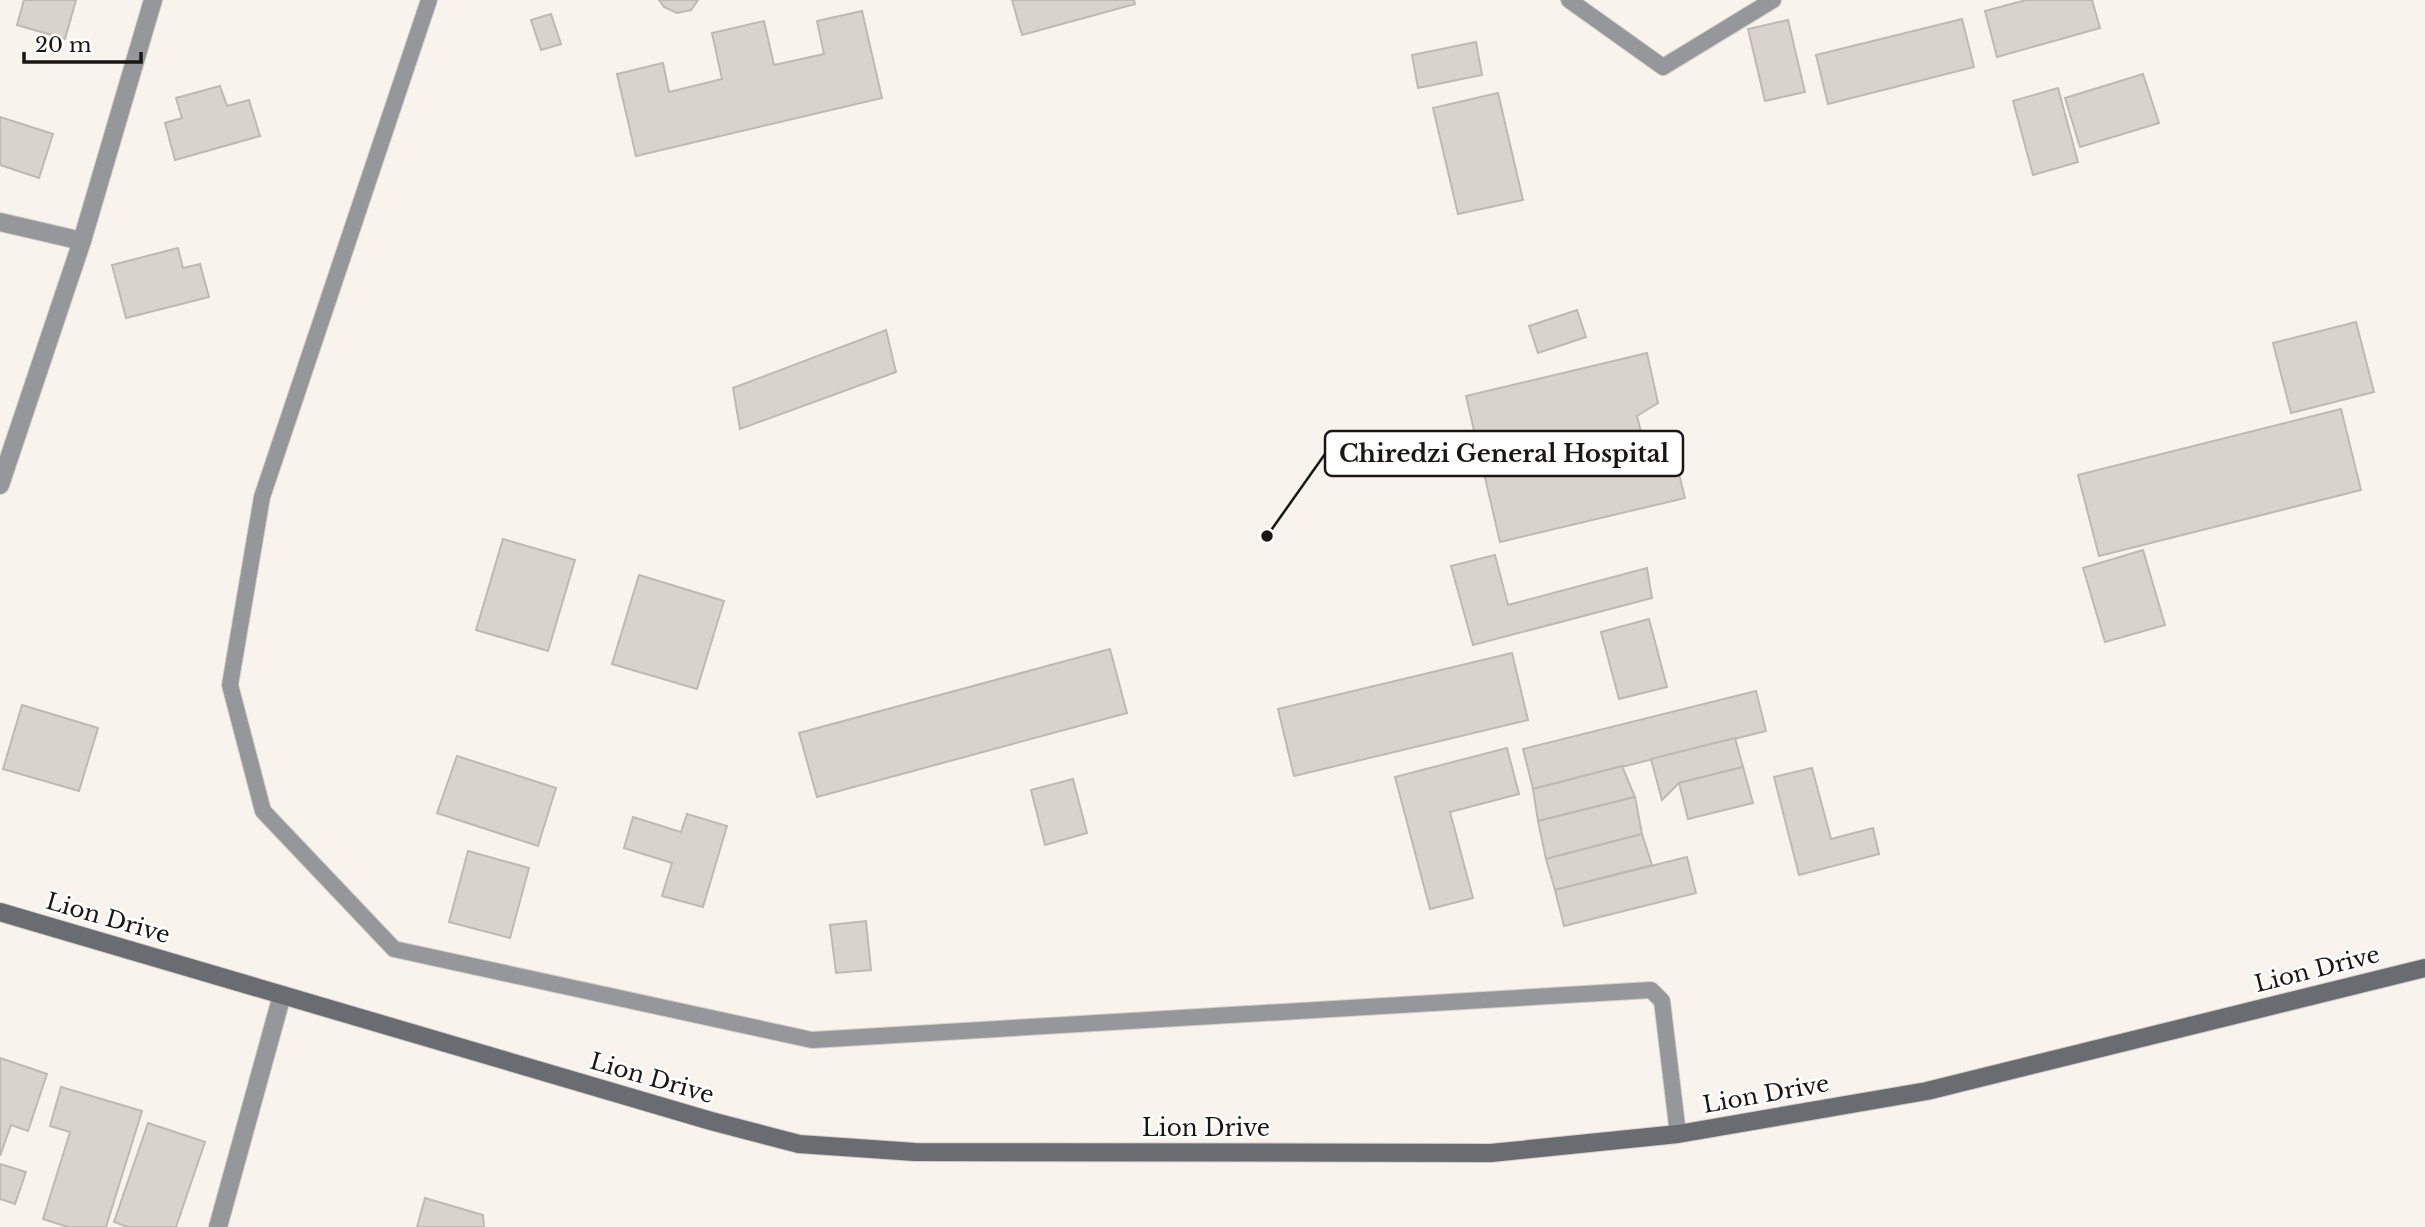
<svg xmlns="http://www.w3.org/2000/svg" width="2425" height="1227" font-family="'Libre Baskerville',serif">
  <rect width="100%" height="100%" fill="#f8f4ed"/>
  <g fill="#d8d4cd" stroke="#bebab3" stroke-width="2">
    <path d="M24,0H76L65,39L17,25Z"/>
    <path d="M659,0H698L691,10L677,13L664,7Z"/>
    <path d="M1012,0H1134L1135,4L1022,35Z"/>
    <path d="M2026,0H2092L2100,28L1997,57L1985,11Z"/>
    <path d="M862,11L882,98L636,156L617,74L663,63L669,92L722,79L712,33L764,21L774,65L824,54L817,21Z"/>
    <path d="M551,14L561,44L541,50L531,20Z"/>
    <path d="M1962,19L1974,67L1828,104L1816,55Z"/>
    <path d="M1788,20L1805,92L1765,101L1748,29Z"/>
    <path d="M1476,42L1482,75L1418,88L1412,55Z"/>
    <path d="M2143,74L2159,123L2080,147L2065,98Z"/>
    <path d="M220,86L227,106L249,100L260,136L175,160L165,123L182,118L176,98Z"/>
    <path d="M2058,88L2078,162L2033,175L2013,101Z"/>
    <path d="M1498,93L1523,200L1458,214L1433,108Z"/>
    <path d="M0,117L53,134L39,178L0,165Z"/>
    <path d="M178,248L183,268L200,264L209,297L126,318L112,265Z"/>
    <path d="M1577,310L1586,337L1538,353L1529,326Z"/>
    <path d="M2356,322L2374,392L2291,413L2273,343Z"/>
    <path d="M886,330L896,372L740,429L733,388Z"/>
    <path d="M1647,353L1658,403L1637,416L1647,456L1673,450L1685,498L1500,542L1466,396Z"/>
    <path d="M2341,409L2361,490L2099,556L2078,475Z"/>
    <path d="M503,539L575,560L548,651L476,630Z"/>
    <path d="M2143,550L2165,625L2105,642L2083,568Z"/>
    <path d="M1495,555L1508,605L1647,568L1652,598L1473,645L1451,566Z"/>
    <path d="M639,575L724,601L697,689L612,664Z"/>
    <path d="M1649,619L1667,687L1619,699L1601,632Z"/>
    <path d="M1110,649L1127,713L817,797L799,733Z"/>
    <path d="M1512,653L1528,720L1294,776L1278,709Z"/>
    <path d="M1756,691L1766,731L1533,789L1523,749Z"/>
    <path d="M22,705L98,728L79,791L3,769Z"/>
    <path d="M1735,738L1743,767L1679,783L1662,800L1651,759Z"/>
    <path d="M1507,748L1519,794L1450,812L1473,898L1430,909L1395,777Z"/>
    <path d="M457,756L556,788L538,846L437,813Z"/>
    <path d="M1622,766L1635,797L1538,821L1533,789Z"/>
    <path d="M1743,767L1753,803L1688,819L1679,783Z"/>
    <path d="M1812,768L1831,839L1873,828L1879,854L1799,875L1774,777Z"/>
    <path d="M1073,779L1087,833L1045,845L1031,790Z"/>
    <path d="M1635,797L1642,834L1546,859L1538,821Z"/>
    <path d="M687,814L727,826L703,907L662,896L672,863L624,848L633,817L681,832Z"/>
    <path d="M1642,834L1652,865L1555,890L1546,859Z"/>
    <path d="M468,851L529,868L510,938L449,922Z"/>
    <path d="M1687,857L1696,893L1564,926L1555,890Z"/>
    <path d="M866,921L871,970L836,973L830,925Z"/>
    <path d="M0,1058L47,1074L28,1131L11,1125L0,1156Z"/>
    <path d="M61,1087L142,1111L106,1227H68L43,1219L70,1132L50,1126Z"/>
    <path d="M148,1123L205,1142L176,1227H128L114,1222Z"/>
    <path d="M0,1164L26,1172L15,1204L0,1199Z"/>
    <path d="M425,1198L483,1215L484,1227H417Z"/>
  </g>
  <g fill="none" stroke-linecap="round" stroke-linejoin="round">
    <g stroke="#d4d1ca" stroke-width="18">
      <g id="lane">
        <path d="M429,0L262,497L230,685L263,811L394,949L812,1040L1651,990L1662,1001L1678,1134"/>
        <path d="M1569,0L1663,67L1773,0"/>
      </g>
    </g>
    <g stroke="#d4d1ca" stroke-width="20">
      <g id="street">
        <path d="M0,222L82,241"/>
        <path d="M0,485L82,241L153,0"/>
        <path d="M218,1227L282,995"/>
      </g>
    </g>
    <g stroke="#d4d1ca" stroke-width="20">
      <path id="secondary" d="M0,912L711,1121L799,1144L915,1152L1491,1153L1678,1134L1927,1091L2425,968"/>
    </g>
    <use href="#lane" stroke="#95979a" stroke-width="16"/>
    <use href="#street" stroke="#95979a" stroke-width="18"/>
    <use href="#secondary" stroke="#696c70" stroke-width="18"/>
  </g>
  <g text-anchor="middle" dominant-baseline="central" stroke-width="5" stroke-linejoin="round" paint-order="stroke">
    <g font-size="23" fill="#181714" stroke="#fff">
      <text transform="translate(108 918) rotate(16)">Lion Drive</text>
      <text transform="translate(2317 969) rotate(-14)">Lion Drive</text>
      <text transform="translate(652 1078) rotate(16)">Lion Drive</text>
      <text transform="translate(1766 1094) rotate(-10)">Lion Drive</text>
      <text x="1206" y="1128">Lion Drive</text>
    </g>
  </g>
  <path fill="none" stroke="#181714" stroke-width="2.5" d="M1267 536L1325 454"/>
  <circle fill="#181714" stroke="#fff" stroke-width="2.5" cx="1267" cy="536" r="7"/>
  <rect fill="#fff" stroke="#181714" stroke-width="2.5" x="1325" y="431" width="358" height="45" rx="7"/>
  <g font-size="24" text-anchor="middle" font-weight="bold" fill="#181714">
    <text x="1504" y="462">Chiredzi General Hospital</text>
  </g>
  <path d="M24 52v10h117v-10" fill="none" stroke="#181714" stroke-width="3.5"/>
  <text x="35" y="52" font-size="21" fill="#181714" stroke="#ffffff" stroke-width="5" paint-order="stroke">20 m</text>
</svg>
